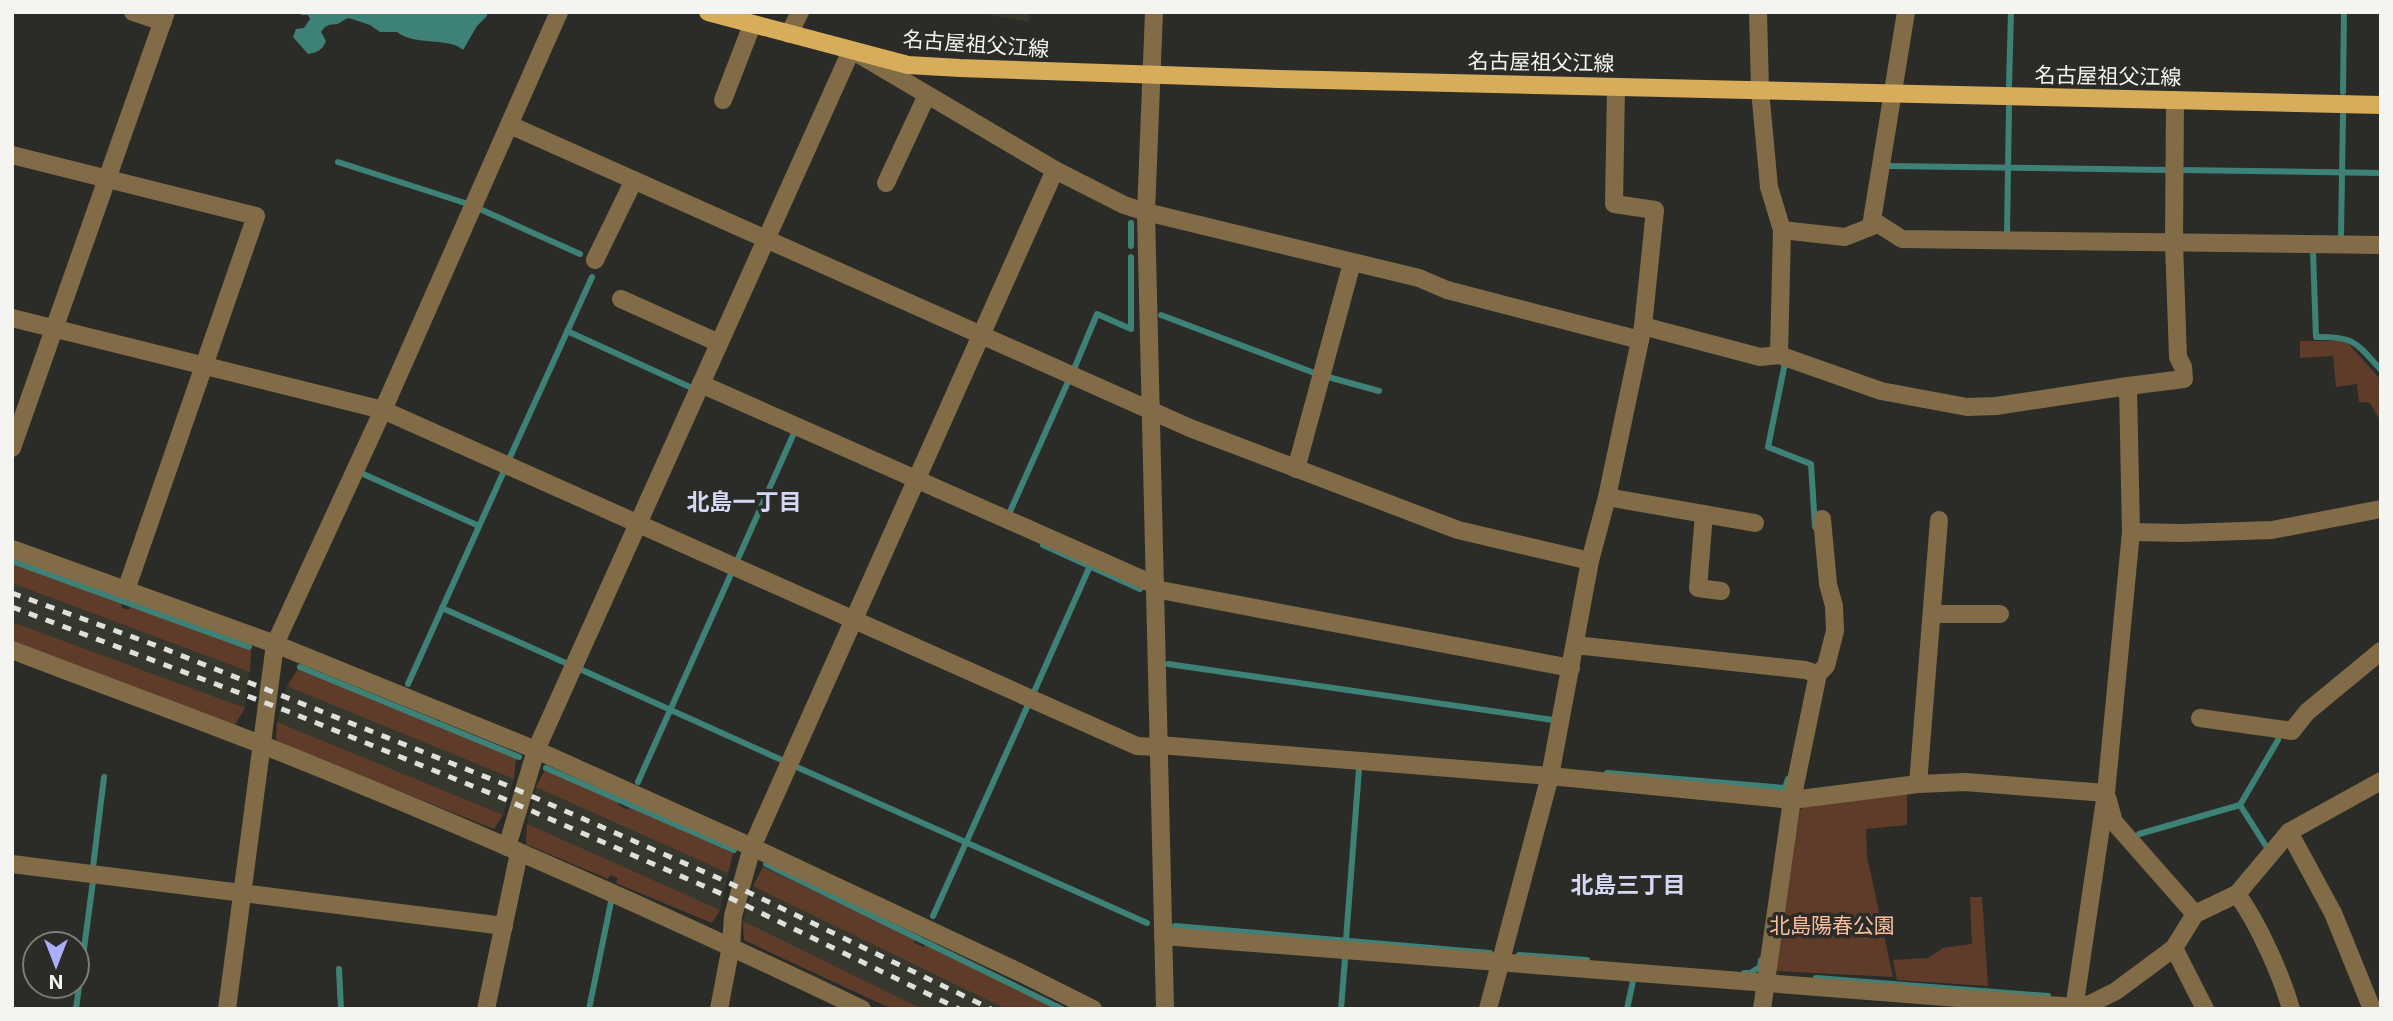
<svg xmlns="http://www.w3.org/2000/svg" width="2393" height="1021" font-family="Inter,'Noto Sans JP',sans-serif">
  <rect width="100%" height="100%" fill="#2b2c27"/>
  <g fill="#36372d">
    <path d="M976,12H1030L1028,22Z"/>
    <path d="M12,564L121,602L122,608L128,610L131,606L251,650L245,708L234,726L12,644Z"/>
    <path d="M298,669L516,758L514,779L503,815L494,829L276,741L277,722L287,686Z"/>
    <path d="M545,770L619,802L618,805L628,810L630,806L733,853L720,910L712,923L616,883L618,878L610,875L608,879L526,844L527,824L536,787Z"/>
    <path d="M763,867L916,939L914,943L924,947L926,944L1057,1009H892L744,940L743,921L753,886Z"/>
  </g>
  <g fill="#5f3c2a">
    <path d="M2300,341H2346L2381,380V422L2370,403L2359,402L2357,384L2336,387L2333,356L2300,358Z"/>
    <path d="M12,564L121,602L122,608L128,610L131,606L251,650L250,672L12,583Z"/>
    <path d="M12,622L245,708L234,726L12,644Z"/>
    <path d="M298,669L516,758L514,779L287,686Z"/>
    <path d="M277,722L503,815L494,829L276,741Z"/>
    <path d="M545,770L619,802L618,805L628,810L630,806L733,853L728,873L536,787Z"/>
    <path d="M1907,794V825L1866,829L1867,856L1893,977L1776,971L1800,810L1808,804Z"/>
    <path d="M527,824L720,910L712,923L616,883L618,878L610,875L608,879L526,844Z"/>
    <path d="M763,867L916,939L914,943L924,947L926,944L1057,1009H1006L753,886Z"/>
    <path d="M1970,897H1982L1988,986L1897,980L1893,960L1928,958L1943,948L1972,944Z"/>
    <path d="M743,921L922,1009H892L744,940Z"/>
  </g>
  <path fill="#3e8176" d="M300,12H487V16L477,26L463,50C450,37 414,46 397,32H380L370,25L349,18C344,19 341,23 337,24C329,25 326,24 321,32L326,41C323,50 316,53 308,54L293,37L296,29L304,28L310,19L308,15H301Z"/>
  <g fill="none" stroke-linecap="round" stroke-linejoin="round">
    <g stroke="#3e8176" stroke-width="6">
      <path d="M2009,85L2011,12"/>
      <path d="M2343,92L2344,12"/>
      <path d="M338,162L465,203"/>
      <path d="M1888,166L2168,170"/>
      <path d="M2179,170L2381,173"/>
      <path d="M482,210L580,254"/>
      <path d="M1131,223V246"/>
      <path d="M2007,232L2009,107"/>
      <path d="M2341,236L2343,115"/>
      <path d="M2313,252L2316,337C2355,336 2356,343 2381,370"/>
      <path d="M1161,315L1317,374"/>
      <path d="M567,331L692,388"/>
      <path d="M1785,363L1768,447L1811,464L1815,527"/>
      <path d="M1074,369L1097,314L1131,329V257"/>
      <path d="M1328,377L1379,391"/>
      <path d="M510,457L592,277"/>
      <path d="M361,473L479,526"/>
      <path d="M1008,516L1067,384"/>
      <path d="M1043,545L1140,589"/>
      <path d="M12,561L249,647"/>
      <path d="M737,561L794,433"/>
      <path d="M442,608L568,664"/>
      <path d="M1168,664L1553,720"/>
      <path d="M300,667L519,757"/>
      <path d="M582,670L784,761"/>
      <path d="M408,684L504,471"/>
      <path d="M1034,692L1090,566"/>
      <path d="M546,768L734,850"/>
      <path d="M799,768L1147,923"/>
      <path d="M1607,773L1785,788L1788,779"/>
      <path d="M638,782L731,574"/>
      <path d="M2240,805L2266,846"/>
      <path d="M2139,834L2240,805L2278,740"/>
      <path d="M766,864L1062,1009"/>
      <path d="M93,867L104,777"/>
      <path d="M933,916L1028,705"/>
      <path d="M1175,926L1490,953"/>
      <path d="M1346,940L1359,769"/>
      <path d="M1519,955L1587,960"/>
      <path d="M339,969L341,1009"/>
      <path d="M1744,973H1750L1760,967L1761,960"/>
      <path d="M1816,978L2048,996"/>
      <path d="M76,1009L93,881"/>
      <path d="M589,1009L611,902"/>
      <path d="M1341,1009L1345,959"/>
      <path d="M1627,1009L1633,981"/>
    </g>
    <g stroke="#816c47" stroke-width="18">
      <path d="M133,12L163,22"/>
      <path d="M1154,12L1146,212L1165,1009"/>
      <path d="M1758,12L1760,90L1769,187L1782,230L1779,355"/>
      <path d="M1906,12L1872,220L1902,239L2381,245"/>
      <path d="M789,34L800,12"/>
      <path d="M860,55L1055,170L1124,205L1146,212L1419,278L1447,290L1640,340"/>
      <path d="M723,100L752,25"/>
      <path d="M510,125L1190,428L1458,530L1590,561"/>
      <path d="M12,155L256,216L126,590"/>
      <path d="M886,183L927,95"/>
      <path d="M1782,230L1845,237L1878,224"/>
      <path d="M595,260L634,180"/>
      <path d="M621,299L719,343"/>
      <path d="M12,318L383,410L1137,746L1159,747"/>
      <path d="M1643,326L1760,357L1779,355L1881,391L1967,407L1996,406L2128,386L2131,532L2106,793L2074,1009"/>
      <path d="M701,384L1155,585"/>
      <path d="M2128,386L2184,379L2183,367L2178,357L2174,243L2175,100"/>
      <path d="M12,448L166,12"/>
      <path d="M1296,469L1352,263"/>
      <path d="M1607,497L1755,523"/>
      <path d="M1704,514L1698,588L1721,591"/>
      <path d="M2131,532L2182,533L2272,530L2381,509"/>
      <path d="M12,549L275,644L536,750L752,847L1019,972L1093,1009"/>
      <path d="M1155,589L1571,668"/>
      <path d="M1932,614H2000"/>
      <path d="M1575,645L1805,670L1818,674"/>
      <path d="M12,650C95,682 178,712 260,744C464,825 664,914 862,1009"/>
      <path d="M2200,718L2292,731L2307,712L2381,651"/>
      <path d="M1159,745L1550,776L1792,800L1918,784L1965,782L2106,793"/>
      <path d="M1918,784L1939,520"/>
      <path d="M2108,800L2114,822L2195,914"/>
      <path d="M2289,832L2333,913L2372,1009"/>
      <path d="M507,847L536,750L851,51"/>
      <path d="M12,864L504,926"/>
      <path d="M2237,894C2258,923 2281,974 2291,1009"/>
      <path d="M1163,936L2074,1007L2090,1004L2116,991L2174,948L2195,914L2237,894L2289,832L2381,781"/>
      <path d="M2174,948L2205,1009"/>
      <path d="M227,1009L275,644L383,410L559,12"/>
      <path d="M486,1009L519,853"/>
      <path d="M719,1009L731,946L733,916L752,847L1055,170"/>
      <path d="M1488,1009L1550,776L1590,561L1607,497L1643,326L1655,210L1614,204L1616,87"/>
      <path d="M1762,1009L1792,800L1818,674L1826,666L1835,631L1834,606L1828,584L1822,519"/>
    </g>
    <path stroke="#d7ac5b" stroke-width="18" d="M708,12L908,65L960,68L1279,79L2381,105"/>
    <g stroke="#dfdfdc" stroke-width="5" stroke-dasharray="9 9" stroke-linecap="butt">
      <path d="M12,593L160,647L506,785L725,881L991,1009"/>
      <path d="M12,607L287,711L502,798L722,894L959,1009"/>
    </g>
  </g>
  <g text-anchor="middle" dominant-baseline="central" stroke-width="7" stroke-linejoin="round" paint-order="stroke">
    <g font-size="21" fill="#f4f4f1" stroke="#2b2c27">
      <text transform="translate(976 44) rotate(4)">名古屋祖父江線</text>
      <text transform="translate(1541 62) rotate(1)">名古屋祖父江線</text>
      <text transform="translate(2108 76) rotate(1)">名古屋祖父江線</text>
    </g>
    <g font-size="21" fill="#fbbfa0" stroke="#2b2c27">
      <text x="1832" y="925">北島陽春公園</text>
    </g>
    <g font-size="23" font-weight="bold" fill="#d5d8f5" stroke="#2b2c27">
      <text x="744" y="502">北島一丁目</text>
      <text x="1628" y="885">北島三丁目</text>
    </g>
  </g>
  <rect width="2393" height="1021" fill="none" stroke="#f4f4f1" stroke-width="28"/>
  <g transform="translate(56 965) rotate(180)"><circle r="33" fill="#2b2c27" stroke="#7b7c78" stroke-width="2"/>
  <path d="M0-5L12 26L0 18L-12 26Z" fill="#abaffb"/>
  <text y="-10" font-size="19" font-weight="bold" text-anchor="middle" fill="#f4f4f1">N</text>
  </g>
</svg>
